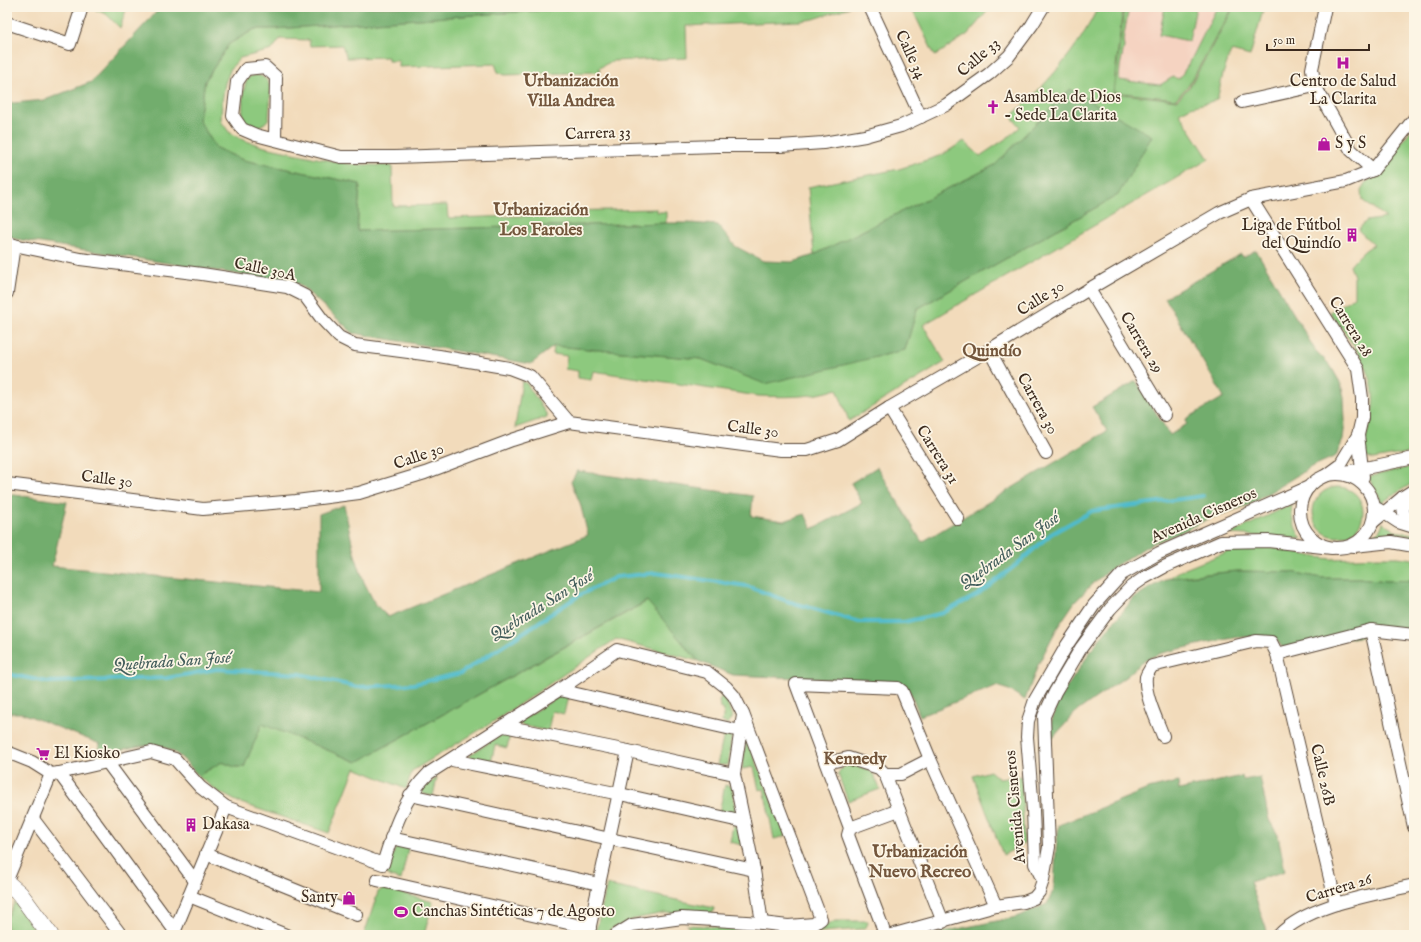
<svg xmlns="http://www.w3.org/2000/svg" width="1421" height="942" font-family="'IM FELL English',serif">
  <rect width="100%" height="100%" fill="#fcf5e5"/>
  <filter id="ink" filterUnits="userSpaceOnUse"><feTurbulence type="fractalNoise" baseFrequency=".025" numOctaves="2"/><feDisplacementMap in="SourceGraphic" scale="8" xChannelSelector="R" yChannelSelector="G"/><feConvolveMatrix kernelMatrix="1 2 1 2 8 2 1 2 1" color-interpolation-filters="sRGB"/></filter>
  <filter id="wash" filterUnits="userSpaceOnUse"><feTurbulence type="fractalNoise" baseFrequency=".012" numOctaves="4" result="noise"/><feDisplacementMap in="SourceGraphic" scale="16" xChannelSelector="R" yChannelSelector="G"/><feGaussianBlur stdDeviation="0.9" result="paint"/><feColorMatrix in="noise" values="0 0 0 0 0 0 0 0 0 0 0 0 0 0 0 0 0 1.4 0 .05"/><feComposite in="paint" operator="in"/></filter>
  <g filter="url(#wash)">
    <rect width="100%" height="100%" fill="#f2dbbb"/>
    <path fill="#f5d3c1" d="M1123,7H1234L1190,86L1177,100L1113,93Z"/>
    <g fill="#8dc97e" stroke="#647a4e">
      <path d="M96,7H127L120,28L106,14L95,10Z"/>
      <path d="M591,7H850L814,19L800,21L686,26L687,58L612,61L599,68L600,72L505,75L498,72L495,64L399,67V61H388V57L347,58L342,45L310,46L309,40L280,39L272,50L240,58L231,68L225,83L222,102L221,121L229,132L243,140L265,147L317,158L349,164L392,166L393,206L447,205L448,218L557,215L560,211L657,209V212H666V223L357,231L360,184L243,160L216,148L199,120L205,81L229,44L255,29H274Z"/>
      <path d="M911,7H991L968,34L935,56Z"/>
      <path d="M1098,7H1123L1113,93L1177,100L1190,86L1234,7H1264L1250,56L1231,51L1223,74L1217,100L1191,107L1179,113L1209,159L923,325L945,362L849,421L837,389C812,398 784,397 758,396L593,371L591,380L578,378V371L565,369L567,356L553,354L554,346L701,359L765,383L905,350L917,309L1118,195L1070,89L995,165L814,255L808,187L899,169L942,155L964,141L980,156L1007,138L1020,127L1011,116C1046,85 1078,50 1098,7Z"/>
      <path d="M1124,7H1129L1123,40L1124,47L1120,66L1119,80L1160,85L1173,77L1179,79L1191,60L1217,7H1233L1189,85L1176,99L1114,92Z"/>
      <path d="M1165,7H1196L1189,41L1159,35Z"/>
      <path d="M256,75C277,77 269,103 269,118C263,128 249,131 244,119C241,112 243,84 248,78C250,76 253,75 256,75Z"/>
      <path d="M1414,126V452L1373,459L1364,455C1363,437 1372,425 1373,407C1377,370 1350,341 1330,312L1354,297V276L1350,266C1357,258 1364,249 1374,245L1358,230L1366,221L1386,218L1362,200L1361,191L1365,183L1377,174Z"/>
      <path d="M522,381L527,384L547,415V417L515,428Z"/>
      <path d="M1414,466V482L1381,503L1379,496L1368,477Z"/>
      <circle cx="1338" cy="512" r="25"/>
      <path d="M1292,504C1290,516 1295,529 1302,539L1230,534Z"/>
      <path d="M1383,522L1395,531L1414,534V537L1394,533L1372,536C1378,532 1381,530 1383,522Z"/>
      <path d="M1268,547L1316,557L1331,559L1377,557H1398L1414,559V580L1387,581L1359,578H1322L1291,572L1238,571L1194,575L1167,579L1180,571L1232,550Z"/>
      <path d="M648,601L698,661L616,639L496,720L412,771L406,789L355,768L329,833L238,802L217,791L198,776L222,762L235,767H244L262,723L357,762Z"/>
      <path d="M561,695L568,696L564,714L552,711L548,731L521,725L520,721Z"/>
      <path d="M722,696L727,702L732,717L728,724L722,722L724,710L720,708L719,700Z"/>
      <path d="M508,730H511L507,748L495,745L491,763L471,759L470,755Z"/>
      <path d="M725,730L732,734L728,765H717Z"/>
      <path d="M748,741L786,836L774,839L764,789L759,790L754,767L742,769L746,742Z"/>
      <path d="M848,765C871,769 871,767 880,789L848,801L838,774L841,769Z"/>
      <path d="M990,771L999,779L1022,776L1024,844L1003,855L973,776Z"/>
      <path d="M437,778L433,796L421,793L422,789Z"/>
      <path d="M725,785L732,787L736,815L719,812Z"/>
      <path d="M733,825C742,831 742,835 742,845L730,842Z"/>
      <path d="M399,844L409,845L401,880L391,877L386,873L395,849Z"/>
      <path d="M607,885L714,908L713,913H664L634,919L611,929L604,935H595Z"/>
      <path d="M384,888L433,902L424,935H364L378,892Z"/>
      <path d="M15,902L38,935H7V914L9,915Z"/>
      <path d="M835,921H868C868,926 866,927 861,929L809,933L806,932L824,927Z"/>
      <path d="M686,925C709,926 731,928 753,932V935H696Z"/>
    </g>
    <g fill="#72ad6d" stroke="#566c46">
      <path d="M161,7H591L274,29H255L229,44L205,81L199,120L216,148L243,160L360,184L357,231L666,223H688L718,225L735,246L763,261L793,262L814,255L995,165L1070,89L1152,136L1118,195L917,309L905,350L765,384L701,359L554,346L531,364L353,333L299,284L16,239L7,235V101L13,103L45,100L91,82Z"/>
      <path d="M1256,250L1315,350L1330,365L1341,384L1344,398L1345,421L1343,440L1336,456L1311,467L1249,505L1208,519L1177,534L1151,544L1115,566L1093,583L1074,603L1057,628L1038,665L1025,700L1009,690L996,686L920,716L910,692L904,687L864,681L733,675L698,661L647,601L357,762L262,724L244,767H235L222,762L198,776C189,764 176,750 160,746C144,742 112,753 96,756L100,744L22,713H7V494L67,502L52,566L319,592V514L344,505L354,552L364,582L375,604L388,617L588,535L580,503L571,482L577,471L753,496L751,516L784,521L805,514L812,529L862,503L851,483L877,467L922,542L1107,431L1092,407L1136,381L1170,435L1187,424L1186,419L1224,397L1165,298L1241,254L1243,257Z"/>
      <path d="M1238,571L1291,572L1322,578H1359L1387,581L1414,580V630L1282,647L1274,637H1239L1206,643L1162,653L1144,660L1128,675L1076,712L1051,740V724L1057,705L1065,690L1097,642L1134,598L1151,587L1169,578Z"/>
      <path d="M1242,776L1243,780L1260,777L1269,820L1278,835L1285,871L1250,882L1267,931L1262,935H928L1016,917L1047,904L1054,889L1056,850L1059,825L1148,789L1178,782L1179,790Z"/>
    </g>
    <g fill="none" stroke-linecap="round" stroke-linejoin="round">
      <path stroke="#50bbcc" stroke-width="4" d="M7,674L48,682L167,678L217,669L300,674L357,687L414,684L461,673L521,634L578,596L616,577L656,573L747,586L787,601L859,622H904L943,613L979,594L1016,565L1051,534L1092,511L1203,496"/>
    </g>
  </g>
  <g filter="url(#ink)">
    <g fill="none" stroke-linecap="round" stroke-linejoin="round">
      <g stroke="#564536" stroke-width="14">
        <g id="street">
          <path d="M870,7L921,117"/>
          <path d="M1325,7L1312,69L1315,86L1351,150L1373,170"/>
          <path d="M7,23L70,44L82,7"/>
          <path d="M1242,102L1315,86"/>
          <path d="M275,140L276,77L265,67L246,69L237,82L233,116L242,129L256,135L341,157H395L717,146H780L823,143L865,136L901,126L946,105L989,74L1009,56L1032,25L1043,7"/>
          <path d="M1251,199L1358,369L1362,398V418L1358,435L1340,465L1325,476"/>
          <path d="M7,242L14,245L80,259L202,274L287,287L305,296L322,319L339,337L355,345L439,356L509,368L530,376L569,422"/>
          <path d="M1089,289L1165,415"/>
          <path d="M7,293L14,245"/>
          <path d="M989,350L1046,453"/>
          <path d="M889,408L958,519"/>
          <path d="M1358,435L1363,477"/>
          <path d="M1341,473L1414,458"/>
          <circle cx="1337" cy="511" r="37"/>
          <path d="M7,484L203,509L296,501L359,493L425,473L512,440L569,422L781,450H807L838,440L889,408L989,350L1089,289L1219,213L1251,199L1346,181L1373,170L1414,119"/>
          <path d="M1403,497C1403,512 1402,516 1414,526"/>
          <path d="M1378,509L1398,522L1414,527"/>
          <path d="M1373,522L1403,497L1414,490"/>
          <path d="M1354,546L1391,542L1414,546"/>
          <path d="M1371,630L1414,827"/>
          <path d="M1277,654L1371,630L1414,635"/>
          <path d="M559,690L740,731"/>
          <path d="M743,715L734,774L754,870L762,923"/>
          <path d="M504,726L628,751L734,774"/>
          <path d="M1163,736C1157,720 1144,694 1146,677C1147,673 1150,670 1152,666L1256,641L1271,642L1277,654L1336,904"/>
          <path d="M7,752L32,762L51,774L59,773L151,752L175,759L200,787L226,807L383,864C393,831 404,797 429,773L559,690L617,650L707,672L726,687L734,696L743,714L821,919L814,924L788,926L762,923L682,918L632,925L616,935"/>
          <path d="M452,760L620,794L744,822"/>
          <path d="M107,762L195,881"/>
          <path d="M826,763L848,758L879,768L885,774H901L930,759"/>
          <path d="M59,773L175,931"/>
          <path d="M885,774L943,922"/>
          <path d="M410,795L610,839L754,870"/>
          <path d="M33,819L121,935"/>
          <path d="M850,828L899,810"/>
          <path d="M391,838L599,884"/>
          <path d="M206,854L357,915"/>
          <path d="M7,880L51,774"/>
          <path d="M377,880L590,928"/>
          <path d="M1043,880L1035,864L1033,810L1027,737L1028,721L1035,700L1067,645L1094,605L1122,574L1159,553L1309,487"/>
          <path d="M189,896L286,935"/>
          <path d="M788,926L802,935"/>
          <path d="M173,935L226,807"/>
          <path d="M588,935L628,751"/>
          <path d="M885,935L880,920L848,835L850,828L796,684L898,688L902,691L930,759L996,906"/>
          <path d="M891,935L996,906L1024,902L1034,898L1039,892L1043,880L1049,847L1044,716L1055,692L1081,648L1110,609L1131,587L1144,578L1164,567L1221,542L1268,541L1332,548"/>
          <path d="M1279,935C1309,904 1373,895 1414,885"/>
        </g>
      </g>
      <g stroke="#564536" stroke-width="18">
        <path id="secondary" d="M7,883L20,894L50,935"/>
      </g>
      <use href="#street" stroke="#fff" stroke-width="12"/>
      <use href="#secondary" stroke="#fff" stroke-width="17"/>
    </g>
  </g>
  <defs>
    <g id="hospital-bare" transform="scale(1.08)"><path d="M-5-5h3v3.5h4V-5h3V5h-3V1.5h-4V5h-3Z" fill="#b5179e" stroke="#fcf5e5" stroke-width="2.5" paint-order="stroke"/></g>
    <g id="church-bare" transform="scale(1.08)"><path d="M-1.2-6h2.4v3.5h3.3v2.4h-3.3V6h-2.4V-.1h-3.3v-2.4h3.3Z" fill="#b5179e" stroke="#fcf5e5" stroke-width="2.5" paint-order="stroke"/></g>
    <g id="shop-bare" transform="scale(1.08)"><path d="M-5-2.5h2.3a2.7 3.5 0 0 1 5.4 0H5L5.5 6h-11ZM-1.5-2.5h3a1.5 2.3 0 0 0-3 0Z" fill="#b5179e" stroke="#fcf5e5" stroke-width="2.5" paint-order="stroke"/></g>
    <g id="building-bare" transform="scale(1.08)"><path d="M-4-6H4V6H1V3H-1V6H-4ZM-2.5-4.3h1.7v1.8h-1.7ZM.8-4.3h1.7v1.8H.8ZM-2.5-1h1.7V.8h-1.7ZM.8-1h1.7V.8H.8Z" fill="#b5179e" stroke="#fcf5e5" stroke-width="2.5" paint-order="stroke"/></g>
    <g id="supermarket-bare" transform="scale(1.08)"><path d="M-6-5.5h2.5l.6 2H6L4.5 2H-2.5L-4.4-4H-6ZM-1.5 3.2a1.3 1.3 0 1 0 .1 0ZM3 3.2a1.3 1.3 0 1 0 .1 0Z" fill="#b5179e" stroke="#fcf5e5" stroke-width="2.5" paint-order="stroke"/></g>
    <g id="stadium-bare" transform="scale(1.08)"><path d="M0-5a6.5 5 0 1 0 0 10a6.5 5 0 1 0 0-10ZM-3.5-1.8h7v3.6h-7Z" fill="#b5179e" stroke="#fcf5e5" stroke-width="2.5" paint-order="stroke"/></g>
  </defs>
  <g fill-rule="evenodd">
    <use href="#hospital-bare" x="1343" y="63"/>
    <use href="#church-bare" x="993" y="107"/>
    <use href="#shop-bare" x="1324" y="144"/>
    <use href="#building-bare" x="1352" y="235"/>
    <use href="#supermarket-bare" x="43" y="754"/>
    <use href="#building-bare" x="191" y="825"/>
    <use href="#shop-bare" x="349" y="898"/>
    <use href="#stadium-bare" x="401" y="912"/>
  </g>
  <g text-anchor="middle" dominant-baseline="central" stroke-width="3.5" stroke-linejoin="round" paint-order="stroke">
    <g font-size="16" fill="#3b2a1e" stroke="#fcf5e5">
      <text transform="translate(910 55) rotate(65)">Calle 34</text>
      <text transform="translate(979 58) rotate(-41)">Calle 33</text>
      <text transform="translate(598 134) rotate(-2)">Carrera 33</text>
      <text transform="translate(265 270) rotate(12)">Calle 30A</text>
      <text transform="translate(1041 299) rotate(-32)">Calle 30</text>
      <text transform="translate(1350 327) rotate(58)">Carrera 28</text>
      <text transform="translate(1141 343) rotate(59)">Carrera 29</text>
      <text transform="translate(1037 404) rotate(61)">Carrera 30</text>
      <text transform="translate(753 430) rotate(7)">Calle 30</text>
      <text transform="translate(937 455) rotate(58)">Carrera 31</text>
      <text transform="translate(419 457) rotate(-19)">Calle 30</text>
      <text transform="translate(107 480) rotate(7)">Calle 30</text>
      <text transform="translate(1204 516) rotate(-24)">Avenida Cisneros</text>
      <text transform="translate(1322 775) rotate(77)">Calle 26B</text>
      <text transform="translate(1016 807) rotate(-95)">Avenida Cisneros</text>
      <text transform="translate(1339 889) rotate(-17)">Carrera 26</text>
    </g>
    <g font-size="16" fill="#3b2a1e" stroke="#fcf5e5" text-anchor="start">
      <text x="1343" y="82" text-anchor="middle">Centro de Salud<tspan x="1343" dy="18">La Clarita</tspan></text>
      <text x="1004" y="98">Asamblea de Dios<tspan x="1004" dy="18">- Sede La Clarita</tspan></text>
      <text x="1335" y="144">S y S</text>
      <text x="1341" y="226" text-anchor="end">Liga de Fútbol<tspan x="1341" dy="18">del Quindío</tspan></text>
      <text x="54" y="754">El Kiosko</text>
      <text x="202" y="825">Dakasa</text>
      <text x="338" y="898" text-anchor="end">Santy</text>
      <text x="412" y="912">Canchas Sintéticas 7 de Agosto</text>
    </g>
    <g font-size="17" font-weight="bold" fill="#73563c" stroke="#fcf5e5">
      <text x="571" y="81">Urbanización<tspan x="571" dy="20">Villa Andrea</tspan></text>
      <text x="541" y="210">Urbanización<tspan x="541" dy="20">Los Faroles</tspan></text>
      <text x="992" y="351">Quindío</text>
      <text x="855" y="759">Kennedy</text>
      <text x="920" y="852">Urbanización<tspan x="920" dy="20">Nuevo Recreo</tspan></text>
    </g>
    <g font-size="17" font-style="italic" fill="#425d5b" stroke="#fcf5e5">
      <text transform="translate(1010 551) rotate(-36)">Quebrada San José</text>
      <text transform="translate(542 606) rotate(-32)">Quebrada San José</text>
      <text transform="translate(172 662) rotate(-4)">Quebrada San José</text>
    </g>
  </g>
  <rect width="1421" height="942" fill="none" stroke="#fcf5e5" stroke-width="24"/>
  <path d="M1267 44v6h102v-6" fill="none" stroke="#3b2a1e" stroke-width="2"/>
  <text x="1273" y="44" font-size="12" fill="#3b2a1e" stroke="#fcf5e5" stroke-width="3" paint-order="stroke">50 m</text>
</svg>
